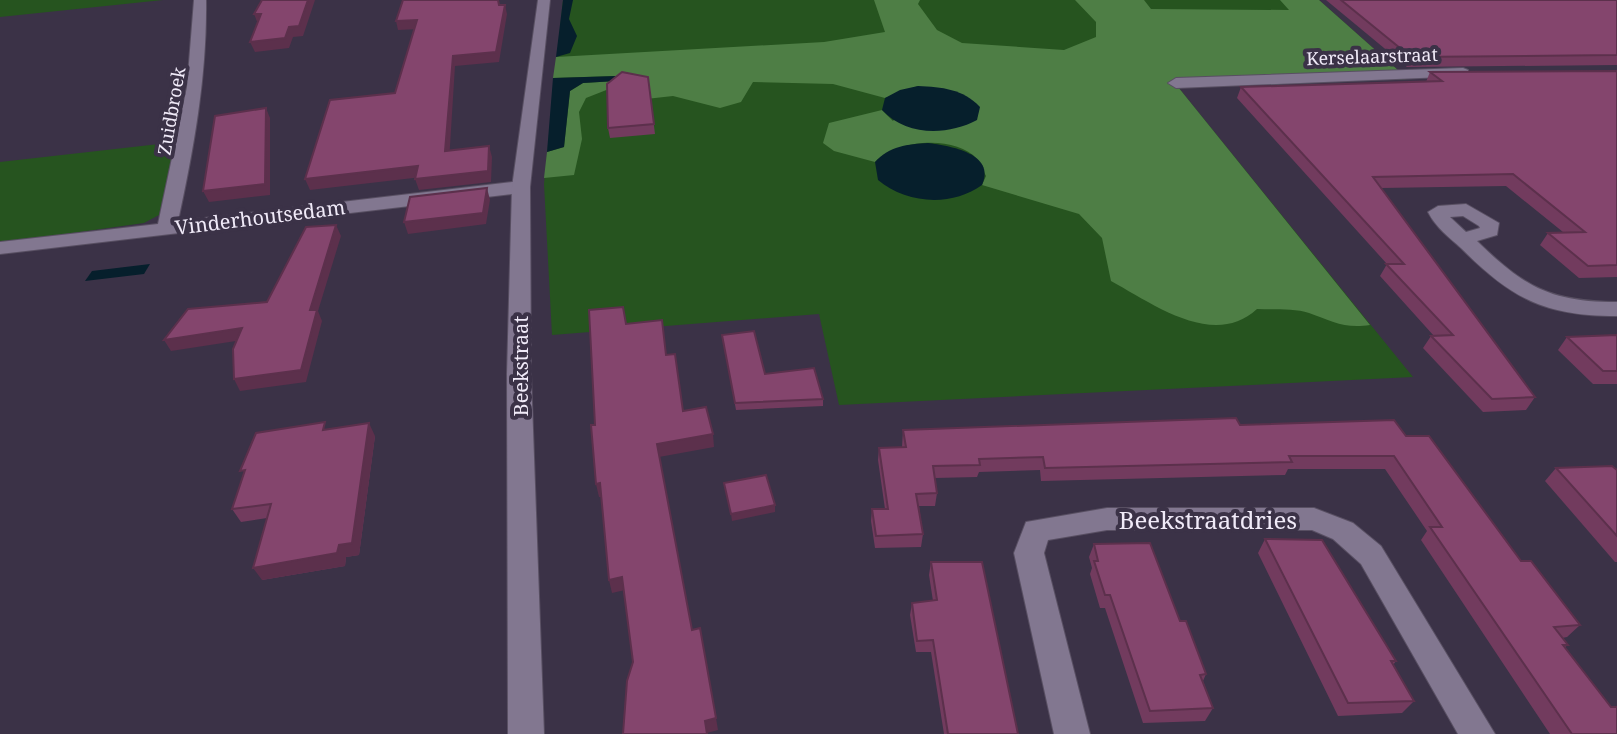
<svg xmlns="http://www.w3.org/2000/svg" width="1617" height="734" font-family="'Noto Serif',serif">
  <rect width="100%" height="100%" fill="#3b3247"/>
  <g fill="#26541f">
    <path d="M0,0H163L0,17Z"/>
    <path d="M563,0H1319L1408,79L1178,87L1413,377L839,405L819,314L552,335L544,184Z"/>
    <path d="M177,142L159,215L144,223L0,243V162Z"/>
  </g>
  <path fill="#4e7e45" d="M874,0H920L918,4L937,30L962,43L1064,50L1096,37V22L1075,0H1144L1151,9L1289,10L1280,0H1319L1408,79L1178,87L1370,325C1344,329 1332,321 1309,313C1294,308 1273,310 1257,309C1214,349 1153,304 1111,281L1102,238L1079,214L982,185L986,176C983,170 980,163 977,159C955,134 895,140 875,162L834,151L823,143L829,123L882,110L893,121L918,86L885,98L833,84L753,82L741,102L720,108L673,96L646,99L614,87L586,98L579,112L582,139L574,175L544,178L547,152L564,147L570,91L583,83L616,81V76L553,78L556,57L824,42L885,32Z"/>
  <g fill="#061f2c">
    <path d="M563,0H573L569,19L577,36L570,53L556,57Z"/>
    <path d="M617,76L616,81L583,83L570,91L564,147L547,152L553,78Z"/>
    <path d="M918,86C942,87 963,89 980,107L977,120C947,136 906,136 882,110L885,98L900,90Z"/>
    <path d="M928,143C950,146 996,153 982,185C952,207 906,204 878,180L875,162C889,146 908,144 928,143Z"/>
    <path d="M150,264L144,274L85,281L92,271Z"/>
  </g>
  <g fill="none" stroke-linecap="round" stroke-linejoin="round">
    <g stroke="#584f62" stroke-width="2">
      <g id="minor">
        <path d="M194,0H206C207,75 194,148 178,221L521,181L530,187L521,193L0,254V242L158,224L187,87Z"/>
        <path d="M1463,68L1468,70V76L1176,88L1168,83L1176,78Z"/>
        <path d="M1466,204L1499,223L1497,235L1477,241C1524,287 1551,302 1617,302V316C1545,316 1512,299 1462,249C1449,237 1436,228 1428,212L1438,206ZM1463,216L1479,226L1480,228L1466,232L1450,217Z"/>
        <path d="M1107,508H1314L1353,523L1381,546L1495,734H1458L1361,564L1333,539L1312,530H1107L1048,540L1044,553L1090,734H1054L1014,553L1026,522Z"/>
      </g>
    </g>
    <g stroke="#584f62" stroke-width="2">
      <path id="tertiary" d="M538,0H550L530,187L531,374L544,734H508L507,374L512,187Z"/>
    </g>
    <use href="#minor" fill="#827790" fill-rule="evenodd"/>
    <use href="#tertiary" fill="#827790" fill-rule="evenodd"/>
  </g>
  <g fill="#723b5e">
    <path d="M1326,0H1617V65L1407,67Z"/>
    <path d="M1617,71V277L1579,278L1540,245L1548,233L1563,232L1506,186L1381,188L1535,397L1526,410L1483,412L1423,348L1431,336H1434L1380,276L1387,264L1237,98L1241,87L1426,82L1430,72Z"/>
    <path d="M648,77L655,134L610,138L608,128Z"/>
    <path d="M722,335L765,374L823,399V406L736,410Z"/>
    <path d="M1617,335V384H1593L1558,350L1567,337Z"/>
    <path d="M1240,425L1406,436L1580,625L1567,637L1562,638L1568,645L1565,647L1617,734H1550L1421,540L1427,531L1385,469H1288L1285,475L1041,481L1040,470L979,472L977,477L935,478L937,493L935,506H919L923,534L921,547L875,548L871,521L872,509H885L878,460L879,448L902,447L903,430Z"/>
    <path d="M328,429L375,436L359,555L346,557L345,566L262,580L267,518L241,522L232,509Z"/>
    <path d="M1556,468L1617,470V562H1615L1545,481Z"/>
    <path d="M1265,539L1396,661L1393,665L1414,701L1402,713L1338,716L1258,553Z"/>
    <path d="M1094,544L1180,621L1206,674L1203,681L1213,708L1205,721L1143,723L1105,608H1100L1090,574L1092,568L1089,557Z"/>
    <path d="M931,562L1018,734H944L931,652H916L910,615L912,603L933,601L929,575Z"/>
  </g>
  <g fill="#5c304c">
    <path d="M308,0H315L303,36L293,37L289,48L255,52L250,42Z"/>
    <path d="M505,5L507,14L499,62L455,66L449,162L445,151L453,56Z"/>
    <path d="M254,14H261L258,24Z"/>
    <path d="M417,20L419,29L398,30L396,21Z"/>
    <path d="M266,108L270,118V195L209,202L203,191Z"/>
    <path d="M489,146L492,157L491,182L419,190L415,179Z"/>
    <path d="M418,166L422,177L310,190L305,179Z"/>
    <path d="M487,188L490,200L486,224L408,234L404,222Z"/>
    <path d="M336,225L341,236L318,311L322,321L306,382L240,391L234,379L310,310Z"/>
    <path d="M242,328L249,339L171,351L164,340Z"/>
    <path d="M369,423L375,436L359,555L346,557L345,566L262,580L253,568Z"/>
    <path d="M713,434L714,447L659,457L657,444Z"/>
    <path d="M600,483L603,497H599L596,484Z"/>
    <path d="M775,505V512L732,521L731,514Z"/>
    <path d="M622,577L625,590L612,593L609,580Z"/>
    <path d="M716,718L718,730L707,733L705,721Z"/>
  </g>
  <g fill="#84456d" stroke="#5c304c" stroke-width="2">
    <path d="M262,0H308L299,26L289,27L285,38L250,42L261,14H254Z"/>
    <path d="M403,0H498L499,5H505L496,52L453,56L445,151L489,146L488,171L415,179L418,166L305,179L330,100L395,93L417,20L396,21Z"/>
    <path d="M1341,0H1617V55L1411,57Z"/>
    <path d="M1617,71V265L1588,266L1548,233L1585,232L1513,174L1373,177L1535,397L1492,399L1431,336L1453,335L1386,264H1404L1241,87L1442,81L1430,72Z"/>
    <path d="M622,72L648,77L654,124L608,128L607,84Z"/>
    <path d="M266,108L265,184L203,191L215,116Z"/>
    <path d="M487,188L483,213L404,222L410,197Z"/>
    <path d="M336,225L310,310H317L301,370L234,379L233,349L242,328L164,340L188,309L267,302L306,227Z"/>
    <path d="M623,307L626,324L662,320L666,355L675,354L683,411L706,407L713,434L657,444L692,630L700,628L716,718L705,721L707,734H623L627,681L633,662L622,577L609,580L600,483L596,484L591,425H595L589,310Z"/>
    <path d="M754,331L765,374L814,368L823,399L735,403L722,335Z"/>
    <path d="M1617,335V371H1603L1567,337Z"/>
    <path d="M1236,418L1240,425L1394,420L1406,436H1429L1521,561H1531L1580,625L1554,627L1568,645H1563L1611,707H1617V734H1572L1430,527H1442L1394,456H1289L1292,462L1045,468L1043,457L979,459L980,465L933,466L937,493L916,494L923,534L876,536L872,509H888L879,448L906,447L903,430Z"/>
    <path d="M325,422L323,430L369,423L352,543L339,545L337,553L253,568L271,504L232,509L245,470L240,471L256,433Z"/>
    <path d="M1612,466L1617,470V536L1556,468Z"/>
    <path d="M766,475L775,505L731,514L724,483Z"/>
    <path d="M1265,539L1322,540L1396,661H1391L1414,701L1348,703Z"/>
    <path d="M1150,543L1180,621H1186L1206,674L1200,675L1213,708L1150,711L1110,595H1105L1094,561H1098L1094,544Z"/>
    <path d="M931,562H982L1018,734H948L933,640L917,641L912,603L937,600Z"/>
  </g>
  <g text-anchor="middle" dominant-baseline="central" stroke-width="8" stroke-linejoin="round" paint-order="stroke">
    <g font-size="18" fill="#f0eaf8" stroke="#3b3247">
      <text transform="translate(1372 56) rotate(-2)">Kerselaarstraat</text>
      <text transform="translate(171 111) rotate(-80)">Zuidbroek</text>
    </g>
    <g font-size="20" fill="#f0eaf8" stroke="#3b3247">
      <text transform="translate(260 217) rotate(-7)">Vinderhoutsedam</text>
      <text transform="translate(520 366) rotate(-90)">Beekstraat</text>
    </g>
    <g font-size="24" fill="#f0eaf8" stroke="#3b3247">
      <text x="1208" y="519">Beekstraatdries</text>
    </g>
  </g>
</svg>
